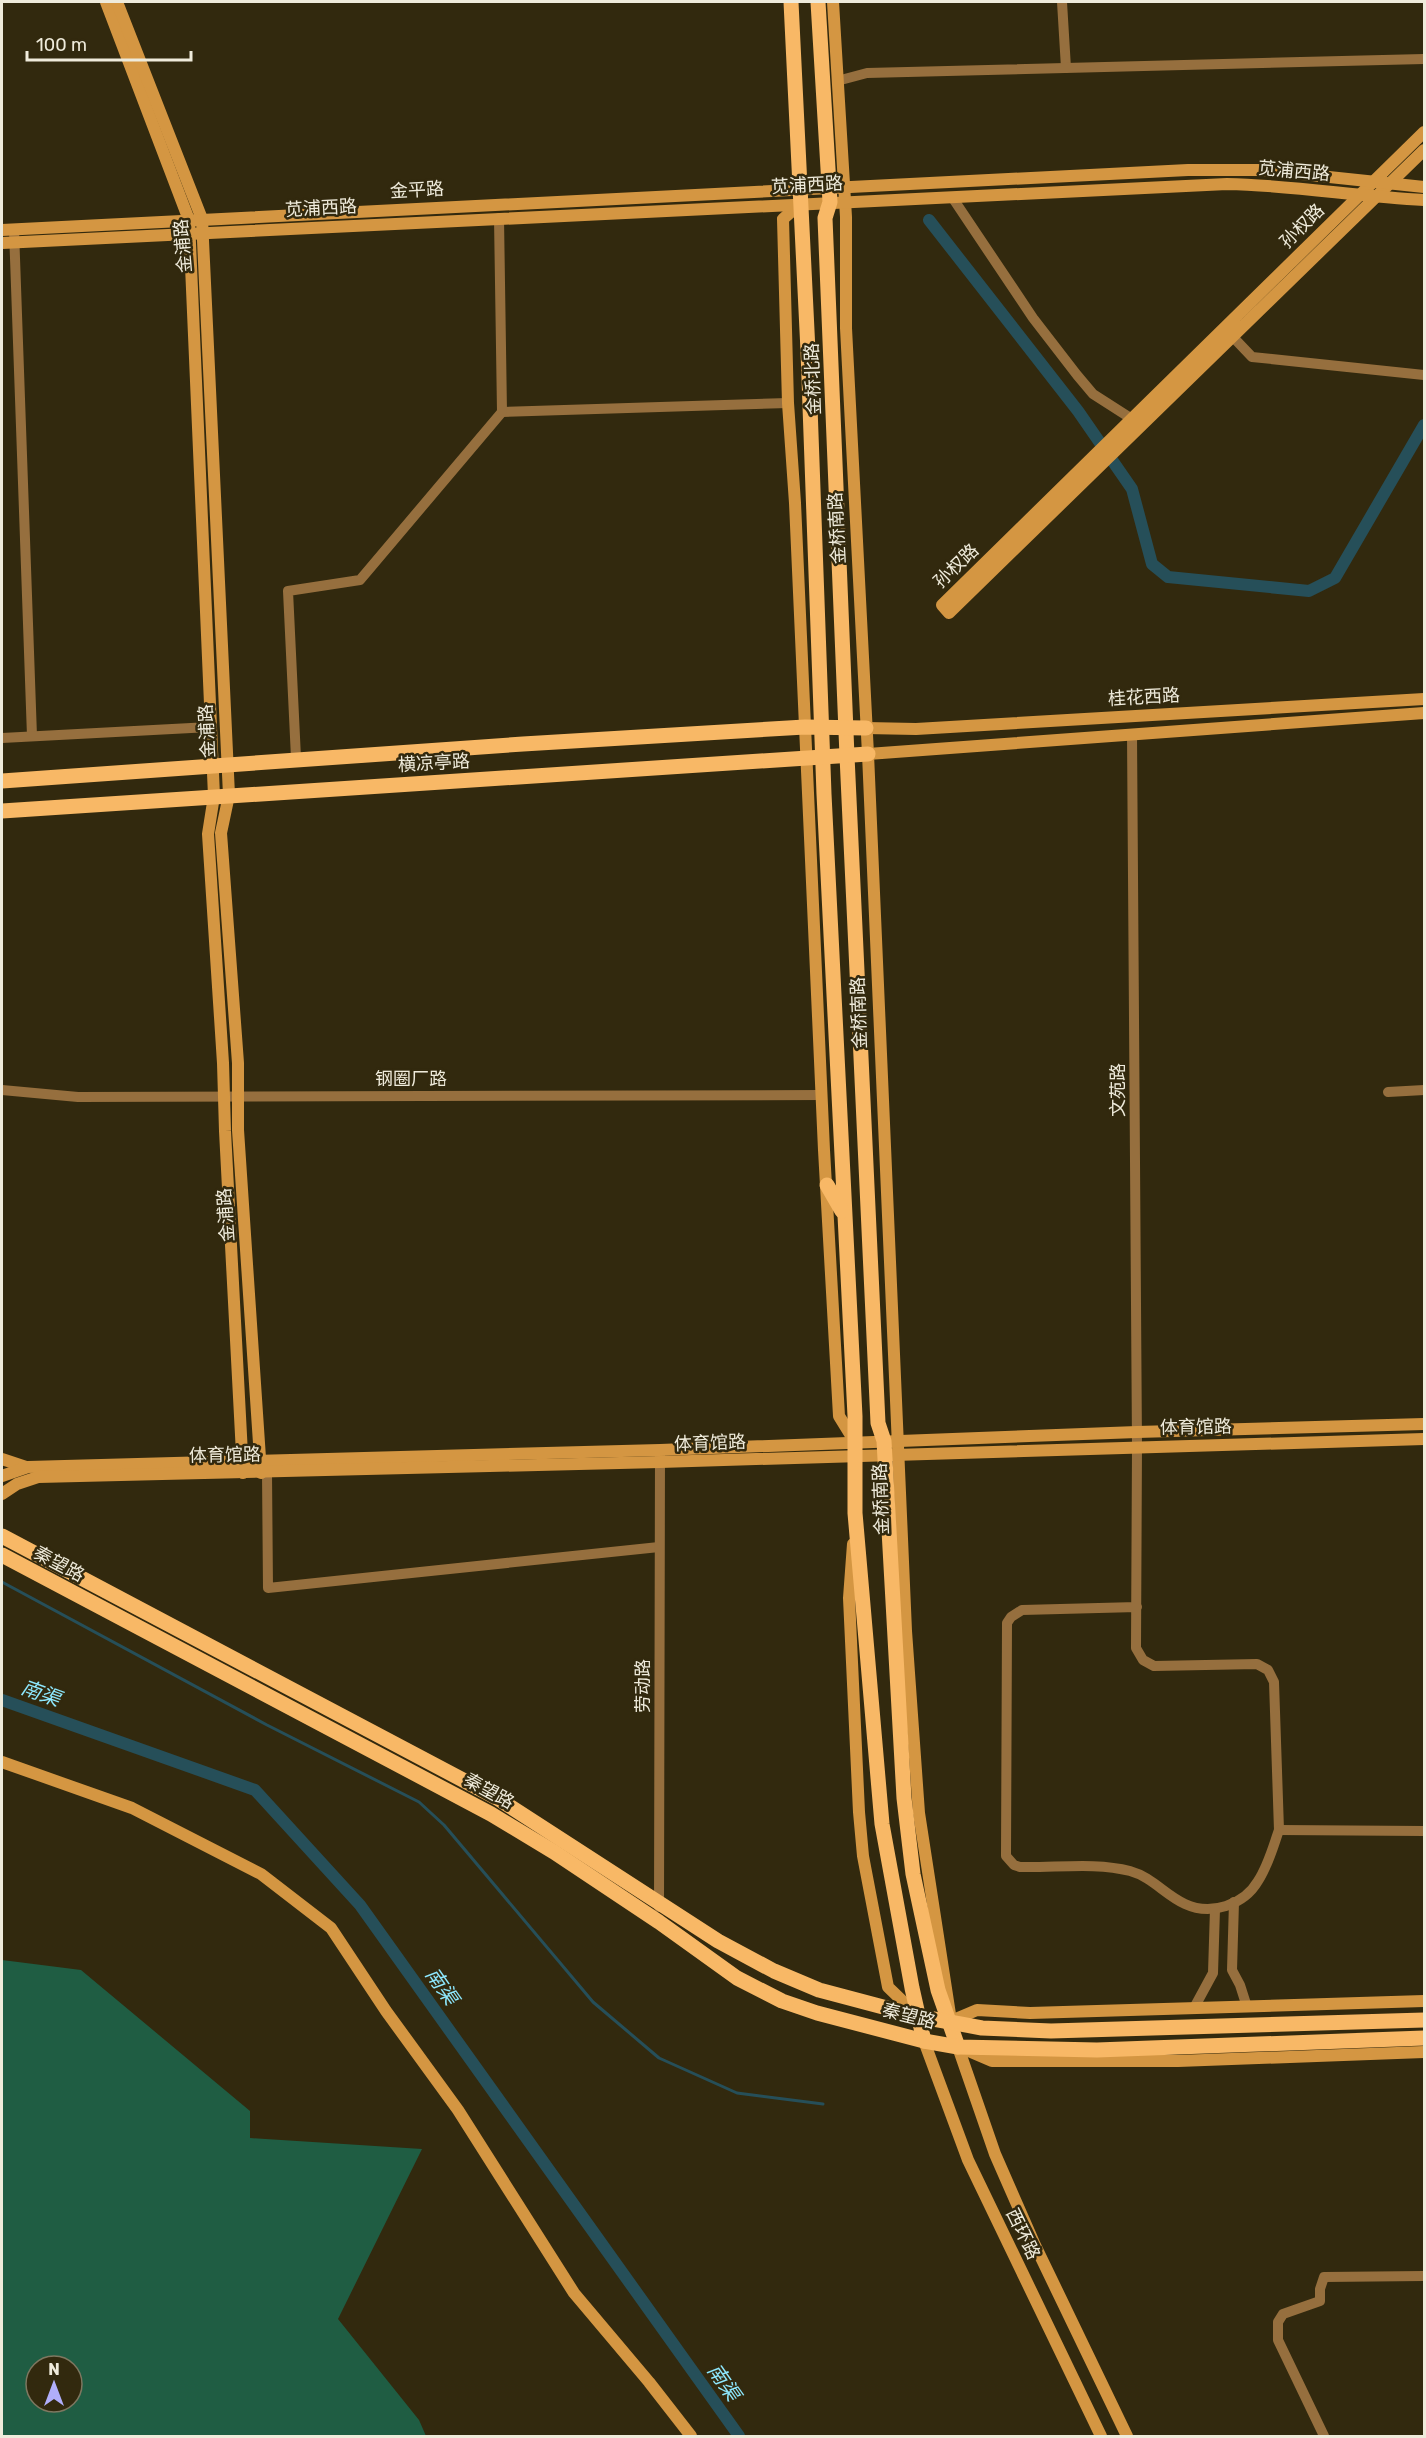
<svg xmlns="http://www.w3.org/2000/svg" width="1426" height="2438" font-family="Rubik,'Noto Sans SC',sans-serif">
  <rect width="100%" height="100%" fill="#32290e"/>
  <path fill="#1f5d43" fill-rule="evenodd" d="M2,1960L81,1970L250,2111V2138L422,2149L338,2319L419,2420L426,2436H2ZM36,2366H72V2402H36Z"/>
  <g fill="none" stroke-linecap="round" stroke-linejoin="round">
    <path stroke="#264f59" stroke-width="3" d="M2,1582L267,1725L419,1802L444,1825L593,2002L659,2058L737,2093L823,2104"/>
    <g stroke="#264f59" stroke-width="12">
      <path d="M929,220L1078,411L1132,489L1152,564L1168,577L1309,591L1335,578L1424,425"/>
      <path d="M2,1700L255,1790L360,1905L739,2436"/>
    </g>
    <g stroke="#966f3e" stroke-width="10">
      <path d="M1062,2L1066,68"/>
      <path d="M837,81L867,73L1424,59"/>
      <path d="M952,197L1033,318L1077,375L1093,394L1132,419"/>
      <path d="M14,230L32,736"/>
      <path d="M1232,336L1252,357L1424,375"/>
      <path d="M502,412L788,403"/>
      <path d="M1132,734L1137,1446L1136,1648L1143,1660L1154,1666L1257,1664L1268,1670L1274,1682L1279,1830C1273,1847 1268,1866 1258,1881C1244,1905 1211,1916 1185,1904C1165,1895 1152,1877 1130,1871C1096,1862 1055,1868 1020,1867L1014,1865L1006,1856L1007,1623L1011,1617L1022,1610L1137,1607"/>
      <path d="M2,738L210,727"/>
      <path d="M296,758L288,591L360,580L502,412L499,218"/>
      <path d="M2,1090L78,1097L822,1095"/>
      <path d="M1388,1092L1424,1090"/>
      <path d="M267,1473L268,1588L659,1547"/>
      <path d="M1279,1830L1424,1831"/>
      <path d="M1234,1902L1232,1970L1240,1985L1247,2007"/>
      <path d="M659,1907L660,1454"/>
      <path d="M1194,2008L1213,1973L1215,1909"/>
      <path d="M1324,2436L1278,2340V2322L1283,2314L1320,2301V2289L1324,2277L1424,2276"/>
    </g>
    <g stroke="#d49642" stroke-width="12">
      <path d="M106,2L189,220L214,796L208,834L223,1063L225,1131L243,1473"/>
      <path d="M117,2L202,219L229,795L221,833L238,1063V1130L261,1473"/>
      <path d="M833,2L846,217V328L868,754L906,1631L919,1813L951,2021L977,2010L1030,2013L1424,2001"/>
      <path d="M1424,132L942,605L949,613L1424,150"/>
      <path d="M800,204L783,219L788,403L795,503L824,1150L839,1416L855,1442"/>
      <path d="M2,230L1188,170H1262L1424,187"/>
      <path d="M2,243L1227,184C1293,185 1358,197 1424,200"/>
      <path d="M866,728L916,729L1424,699"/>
      <path d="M868,754L1424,713"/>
      <path d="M2,1459L26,1467"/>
      <path d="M2,1476L28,1467L660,1450L1137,1432L1424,1424"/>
      <path d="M2,1494L17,1484L38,1477L660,1462L1424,1439"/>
      <path d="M853,1544L849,1598L859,1812L863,1856L888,1987L917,2015"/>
      <path d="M2,1762L132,1808L261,1874L331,1928L386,2011L458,2110L574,2293L649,2382L691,2436"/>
      <path d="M924,2041L968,2160L1101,2436"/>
      <path d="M958,2047L995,2154L1034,2243L1127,2436"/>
      <path d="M964,2049L992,2061H1178L1424,2052"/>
    </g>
    <g stroke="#f8b866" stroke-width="15">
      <path d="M791,2L808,351L824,794L855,1416V1513L882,1824L912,1988L924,2041"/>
      <path d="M818,2L830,202L825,218L847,756L878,1423L884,1441L904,1798L913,1874L938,1990L958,2047"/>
      <path d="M2,781L523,744L805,727L866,728"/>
      <path d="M2,811L868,754"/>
      <path d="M827,1185L842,1211"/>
      <path d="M2,1536L497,1798L718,1941L774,1971L819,1990L917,2016L982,2028L1051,2031L1424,2020"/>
      <path d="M2,1555L491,1814L554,1852L659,1922L737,1978L782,2001L817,2013L924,2041L958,2047L1097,2050L1424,2038"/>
    </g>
  </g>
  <g text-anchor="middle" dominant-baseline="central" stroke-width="5" stroke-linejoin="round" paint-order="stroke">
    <g font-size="18" fill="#efebdb" stroke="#32290e">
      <text transform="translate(1294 171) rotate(5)">苋浦西路</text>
      <text transform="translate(807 185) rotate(-3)">苋浦西路</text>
      <text transform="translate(417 190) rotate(-3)">金平路</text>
      <text transform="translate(321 208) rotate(-3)">苋浦西路</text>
      <text transform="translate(1302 226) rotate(-45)">孙权路</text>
      <text transform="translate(183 246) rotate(-95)">金浦路</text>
      <text transform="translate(813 379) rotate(-92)">金桥北路</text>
      <text transform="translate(837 528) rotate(-93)">金桥南路</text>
      <text transform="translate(956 566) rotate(-44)">孙权路</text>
      <text transform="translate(1144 697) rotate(-3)">桂花西路</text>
      <text transform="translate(207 731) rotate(-93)">金浦路</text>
      <text transform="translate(434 763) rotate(-3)">横凉亭路</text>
      <text transform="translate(859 1013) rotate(-92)">金桥南路</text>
      <text x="411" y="1079">钢圈厂路</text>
      <text transform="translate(1118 1090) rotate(-90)">文苑路</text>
      <text transform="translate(226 1215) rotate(-94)">金浦路</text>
      <text transform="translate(1196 1427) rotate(-1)">体育馆路</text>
      <text transform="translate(710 1443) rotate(-2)">体育馆路</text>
      <text transform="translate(225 1455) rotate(-1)">体育馆路</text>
      <text transform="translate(881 1499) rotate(-92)">金桥南路</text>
      <text transform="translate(59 1564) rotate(28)">秦望路</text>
      <text transform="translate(643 1686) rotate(-90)">劳动路</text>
      <text transform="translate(489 1791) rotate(29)">秦望路</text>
      <text transform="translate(909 2016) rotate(14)">秦望路</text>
      <text transform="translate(1023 2234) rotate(64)">西环路</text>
    </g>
    <g font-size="20" font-style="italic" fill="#8ee8fe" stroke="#32290e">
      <text transform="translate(41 1693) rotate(20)">南渠</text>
      <text transform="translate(442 1986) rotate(55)">南渠</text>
      <text transform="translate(724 2382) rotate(55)">南渠</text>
    </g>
  </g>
  <rect width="1426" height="2438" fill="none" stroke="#efebdb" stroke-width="6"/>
  <g transform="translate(54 2384)"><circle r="28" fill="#32290e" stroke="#7e7760" stroke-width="1.5"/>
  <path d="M0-4.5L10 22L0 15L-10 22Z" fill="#b0aefa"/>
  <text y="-9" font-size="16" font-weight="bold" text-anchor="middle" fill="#efebdb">N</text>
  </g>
  <path d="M27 51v9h164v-9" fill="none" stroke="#efebdb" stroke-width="3"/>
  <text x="36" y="51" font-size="18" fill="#efebdb" stroke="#32290e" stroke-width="4.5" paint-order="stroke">100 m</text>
</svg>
